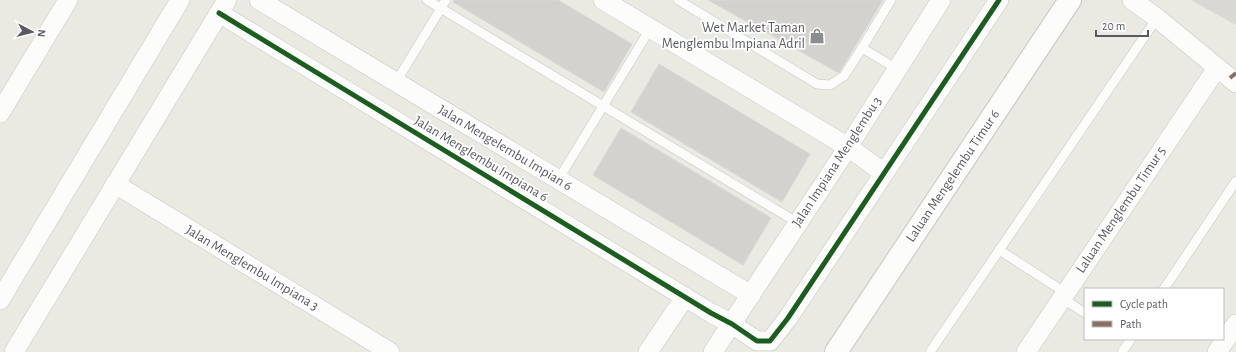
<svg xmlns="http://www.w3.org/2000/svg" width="1236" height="352" font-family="'Alegreya Sans',sans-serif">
  <rect width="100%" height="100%" fill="#eae9e2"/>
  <path fill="#d9d8d2" d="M1191,0H1236V25Z"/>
  <g fill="#d3d2ce" stroke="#d9d8d2">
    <path d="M454,0H558L632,44L604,92L453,2Z"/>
    <path d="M708,0H883L839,73Z"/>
    <path d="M659,64L810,154L782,202L631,112Z"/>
    <path d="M621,128L771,218L743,265L593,175Z"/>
  </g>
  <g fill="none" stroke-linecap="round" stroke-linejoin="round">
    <g stroke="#c7c8c6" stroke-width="10">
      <g id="service">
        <path d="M427,0L798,223"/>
        <path d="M678,0L817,84L830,85L844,76L862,48"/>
        <path d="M891,0L862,48L897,69"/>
        <path d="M396,82L446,0"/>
        <path d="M558,180L650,29"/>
        <path d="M999,250L1066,293"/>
        <path d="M1164,289L1236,181"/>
        <path d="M1062,298L1085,313"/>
        <path d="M930,352L1157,18"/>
        <path d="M1122,352L1131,339"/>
      </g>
    </g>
    <g stroke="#c7c8c6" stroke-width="20">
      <g id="minor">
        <path d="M259,0L751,295"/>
        <path d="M603,0L848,147L884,173"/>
        <path d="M1132,0L1157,18L1236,83"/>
        <path d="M219,13L711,313L732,324L757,341H770L788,318L999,0"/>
        <path d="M0,113L68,0"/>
        <path d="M115,184L390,352"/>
        <path d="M0,300L180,0"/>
        <path d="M14,352L227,0"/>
        <path d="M648,352L685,297"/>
        <path d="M713,352L848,147L941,0"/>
        <path d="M1026,352L1217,68"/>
        <path d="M1217,352L1236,324"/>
      </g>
    </g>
    <g stroke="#c7c8c6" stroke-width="24">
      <path id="tertiary" d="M836,352L1070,0"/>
    </g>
    <use href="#service" stroke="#fcfcfb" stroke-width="9"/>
    <use href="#minor" stroke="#fcfcfb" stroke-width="19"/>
    <use href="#tertiary" stroke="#fcfcfb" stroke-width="22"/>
    <path stroke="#8d6e63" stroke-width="4" stroke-dasharray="8 4" stroke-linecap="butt" d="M1230,78L1236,73"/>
    <g stroke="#fff" stroke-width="8">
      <path id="cycleway" d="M219,13L711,313L732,324L757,341H770L788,318L999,0"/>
    </g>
    <use href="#cycleway" stroke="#1b5e20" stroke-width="5"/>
  </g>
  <defs>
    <g id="shop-bare" transform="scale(1.2)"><path d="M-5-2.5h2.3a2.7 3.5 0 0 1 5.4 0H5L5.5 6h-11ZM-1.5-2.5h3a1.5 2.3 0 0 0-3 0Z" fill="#8b8d8f" stroke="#fff" stroke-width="2.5" paint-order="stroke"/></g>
  </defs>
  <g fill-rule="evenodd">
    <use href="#shop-bare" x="817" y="36"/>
  </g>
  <g text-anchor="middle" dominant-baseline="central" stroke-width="3.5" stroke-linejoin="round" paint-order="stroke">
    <g font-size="14" fill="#585b62" stroke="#fff" text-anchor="end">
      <text x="805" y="28">Wet Market Taman<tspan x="805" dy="16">Menglembu Impiana Adril</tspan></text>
    </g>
    <g font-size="14" fill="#585b62" stroke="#fff">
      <text transform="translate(505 148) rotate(31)">Jalan Mengelembu Impian 6</text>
      <text transform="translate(481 159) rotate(31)">Jalan Menglembu Impiana 6</text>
      <text transform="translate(837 162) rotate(-57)">Jalan Impiana Menglembu 3</text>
      <text transform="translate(953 176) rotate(-56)">Laluan Mengelembu Timur 6</text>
      <text transform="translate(1121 210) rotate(-56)">Laluan Menglembu Timur 5</text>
      <text transform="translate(252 268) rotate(31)">Jalan Menglembu Impiana 3</text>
    </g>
  </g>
  <rect x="1084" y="288" width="140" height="52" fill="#ffffff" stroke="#bcbdc0"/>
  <rect x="1092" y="301" width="20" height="6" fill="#1b5e20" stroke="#bcbdc0"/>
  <text x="1120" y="308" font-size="12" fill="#585b62">Cycle path</text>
  <rect x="1092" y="321" width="20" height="6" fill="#8d6e63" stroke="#bcbdc0"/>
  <text x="1120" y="328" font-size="12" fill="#585b62">Path</text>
  <g transform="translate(32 32) rotate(97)" stroke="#ffffff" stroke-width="3" paint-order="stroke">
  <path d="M0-3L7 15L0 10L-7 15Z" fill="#585b62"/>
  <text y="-6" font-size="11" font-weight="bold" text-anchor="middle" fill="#585b62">N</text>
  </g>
  <path d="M1096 30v6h52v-6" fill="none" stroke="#585b62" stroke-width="2"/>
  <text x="1102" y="30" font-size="12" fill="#585b62" stroke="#ffffff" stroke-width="3" paint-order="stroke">20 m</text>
</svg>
